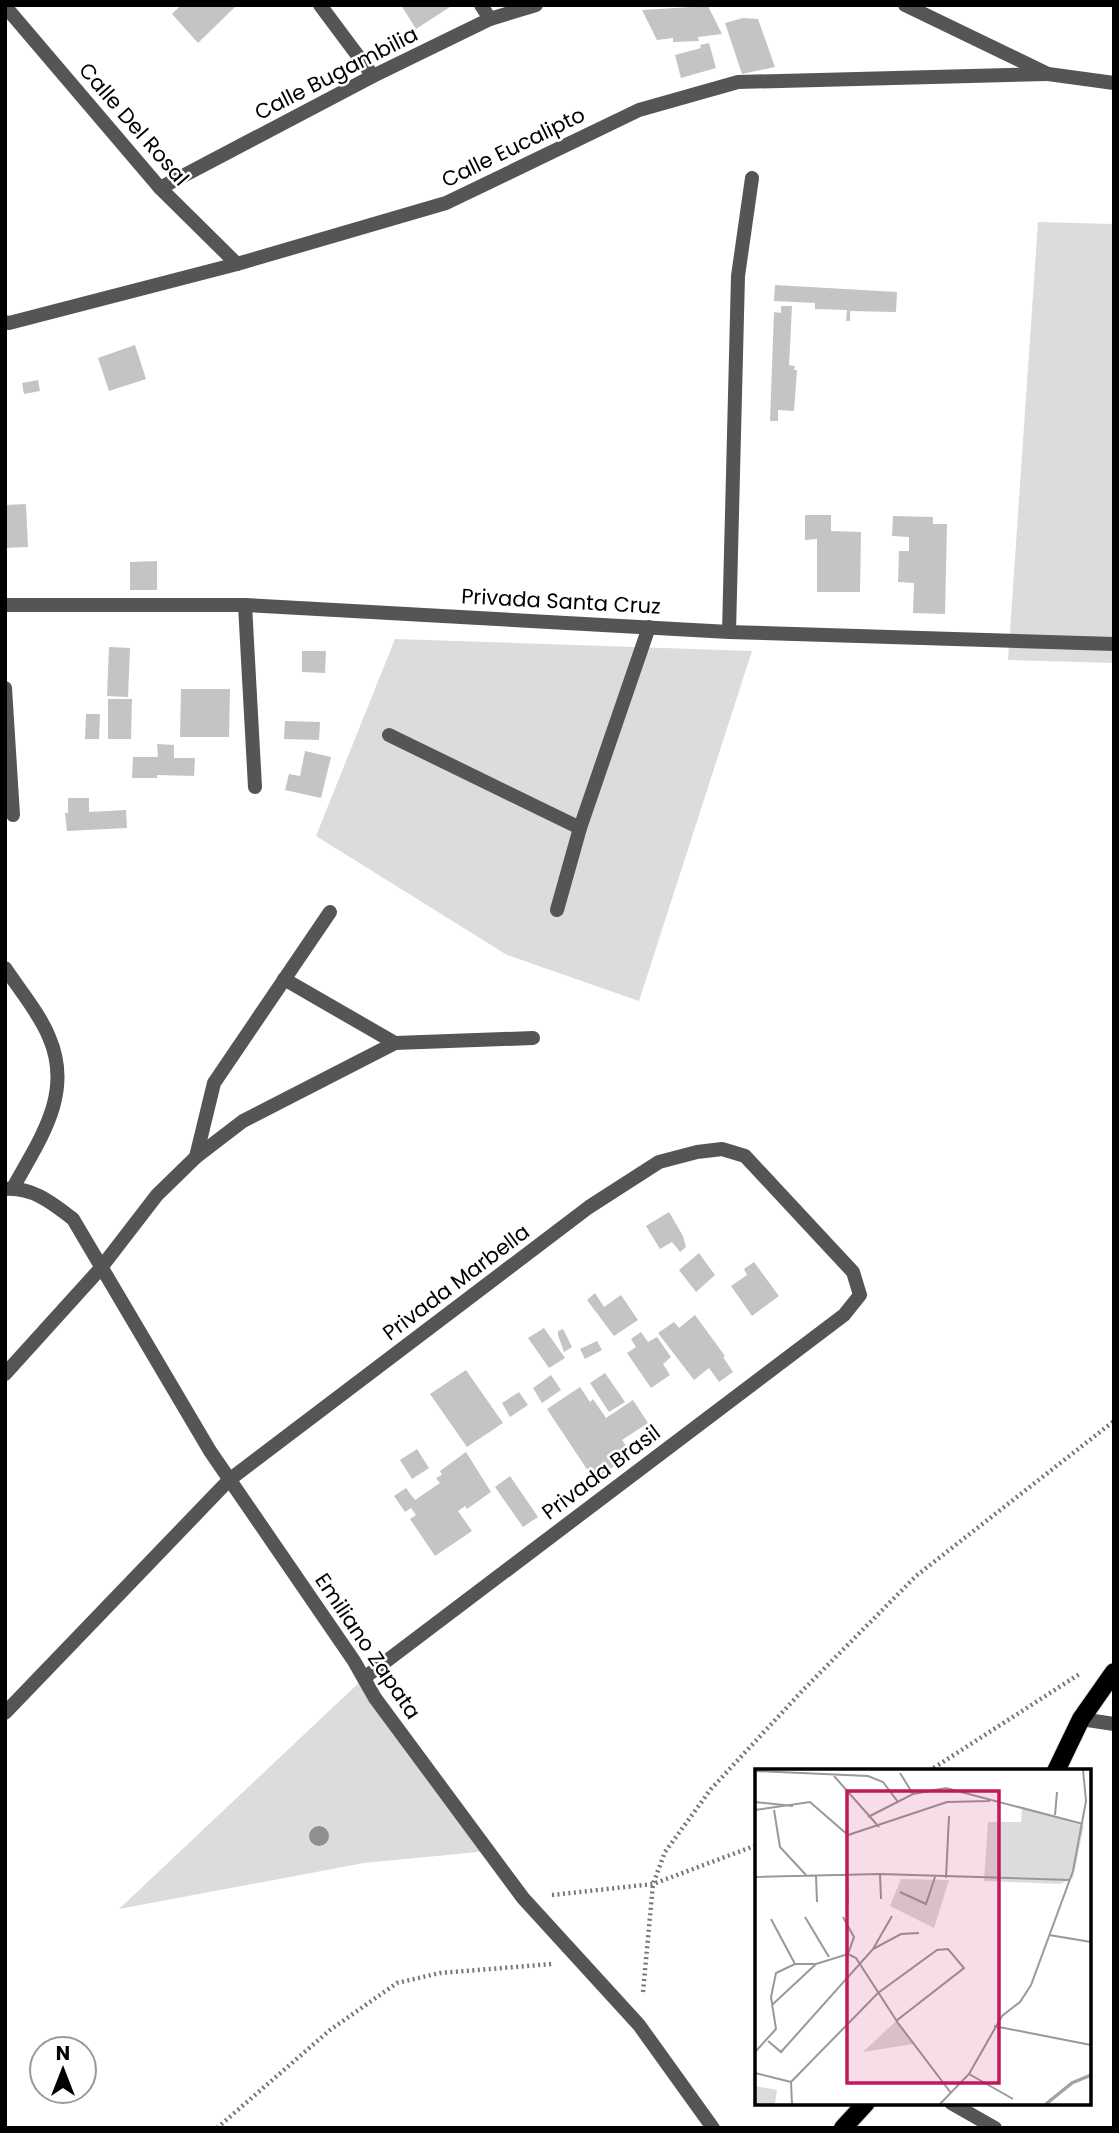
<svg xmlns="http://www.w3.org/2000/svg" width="1119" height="2133" font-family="Poppins,sans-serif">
  <rect width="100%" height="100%" fill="#fff"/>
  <g fill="#dcdcdc">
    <path d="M1038,222L1114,224V663L1008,660Z"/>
    <path d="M395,639L752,651L639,1001L507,955L316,836Z"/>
    <path d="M364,1678L489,1851L364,1863L119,1909Z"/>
  </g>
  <g fill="#c4c4c4">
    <path d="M181,5H234L235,7L198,43L172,14Z"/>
    <path d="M401,5H453L416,29Z"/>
    <path d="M708,6L722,34L698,37L699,41L673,42V38L657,40L642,10Z"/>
    <path d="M743,18L758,19L775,67L742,74L725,23Z"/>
    <path d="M709,43L716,68L681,78L675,55L701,48L700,45Z"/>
    <path d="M775,285L897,292L896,312L850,311V321H846L847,310L815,309V303L774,301Z"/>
    <path d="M781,306H792L789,365L795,366L794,370H797L794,411L778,410V421H770L774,312L781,313Z"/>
    <path d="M135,345L146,379L109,391L98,358Z"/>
    <path d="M38,380L40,391L24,394L22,383Z"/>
    <path d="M26,504L28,547L5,548V505Z"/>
    <path d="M805,515H831V531L861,532L860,592H817V539L805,540Z"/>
    <path d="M893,516L933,517V524H947L945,614L913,613L914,583L898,582L899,551H909V537L892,536Z"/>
    <path d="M157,561V590H130V562Z"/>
    <path d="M109,647L130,648L128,697L107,696Z"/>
    <path d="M302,651H326L325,673L302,672Z"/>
    <path d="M181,689H230L229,737H180Z"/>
    <path d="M108,699H132L131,739H108Z"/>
    <path d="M86,714H100L99,739H85Z"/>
    <path d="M285,721L320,722L319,740L284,739Z"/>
    <path d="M157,744L174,745V758H195L194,776L157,775V778H132L133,757H158Z"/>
    <path d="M305,751L331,757L321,798L285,790L289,774L300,776Z"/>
    <path d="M68,798H89V812L126,810L127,828L67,831L65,813H68Z"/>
    <path d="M669,1212L683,1236L686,1247L680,1252L672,1242L660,1249L646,1226Z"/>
    <path d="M699,1253L715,1275L696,1292L679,1270Z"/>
    <path d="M754,1262L779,1296L752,1316L731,1286L747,1275L744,1269Z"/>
    <path d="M595,1293L604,1307L621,1295L638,1320L614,1336L587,1300Z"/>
    <path d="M695,1315L725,1356L723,1357L733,1372L719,1382L709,1368L694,1380L658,1333L674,1322L679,1328Z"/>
    <path d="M544,1328L565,1358L549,1368L528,1338Z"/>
    <path d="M563,1329L572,1347L564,1352L558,1335V1331Z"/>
    <path d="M641,1332L648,1342L657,1337L671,1357L663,1364L670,1375L651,1388L627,1353L636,1347L631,1339Z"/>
    <path d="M597,1341L602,1350L585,1359L580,1349Z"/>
    <path d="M466,1370L503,1423L467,1447L430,1394Z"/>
    <path d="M605,1373L625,1402L609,1412L590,1383Z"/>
    <path d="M551,1375L561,1390L542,1403L533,1388Z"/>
    <path d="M580,1387L590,1402L593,1399L606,1418L633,1400L648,1423L622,1440L632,1454L594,1480L547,1409Z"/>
    <path d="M519,1392L528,1405L510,1417L502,1403Z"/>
    <path d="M417,1449L429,1468L412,1479L400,1460Z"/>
    <path d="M466,1452L491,1492L467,1509L465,1506L458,1511L472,1531L435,1556L410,1519L416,1515L411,1508L405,1512L394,1496L406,1488L415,1500L440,1483L436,1478L442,1475L440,1471Z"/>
    <path d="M510,1476L538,1517L523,1527L495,1487Z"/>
  </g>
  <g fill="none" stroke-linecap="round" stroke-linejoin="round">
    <g stroke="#dbdbdb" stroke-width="20">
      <g id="primary">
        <path d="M1056,1771L1081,1719L1114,1672"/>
        <path d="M843,2128L866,2103"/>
      </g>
    </g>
    <g stroke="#777" stroke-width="4.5" stroke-dasharray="2 3.5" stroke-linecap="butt">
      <path d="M929,1771L1081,1673"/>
      <path d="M552,1895L653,1884L757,1845"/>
      <path d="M643,1992L653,1884L665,1852L711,1789L804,1689L916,1576L1114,1421"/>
      <path d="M217,2128L330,2030L397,1983L440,1973L552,1964"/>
    </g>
    <g stroke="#555" stroke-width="14">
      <path d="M320,5L373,76"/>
      <path d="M481,5L490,19"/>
      <path d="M905,5L1048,74L1114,83"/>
      <path d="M5,6L160,188L237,264"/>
      <path d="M160,188L373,76L490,19L536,5"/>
      <path d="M5,322L9,323L237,264L446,203L639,110L738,82L1048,74"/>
      <path d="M5,605H245L729,632L1114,644"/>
      <path d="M245,605L255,787"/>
      <path d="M729,632L738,276L752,178"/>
      <path d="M5,688L13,815"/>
      <path d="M389,735L580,828L649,627"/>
      <path d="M557,910L580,828"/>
      <path d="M5,968C19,989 40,1014 49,1037C74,1094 39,1140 13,1188"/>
      <path d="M284,979L395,1043"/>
      <path d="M196,1157L214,1083L330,912"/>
      <path d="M5,1189C33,1187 52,1203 73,1219L210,1451L354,1661L375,1698L523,1898L639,2025L713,2128"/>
      <path d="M5,1374L100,1269L157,1195L196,1157L243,1121L395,1043L533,1038"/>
      <path d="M5,1713L229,1480L589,1207L659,1162L697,1152L722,1149L745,1156L853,1272L860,1295L844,1315L364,1678"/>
      <path d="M1081,1719L1114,1724"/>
      <path d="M951,2103L995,2128"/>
    </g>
    <use href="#primary" stroke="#000" stroke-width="18"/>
  </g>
  <circle fill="#8f8f8f" cx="319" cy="1836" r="10"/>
  <g text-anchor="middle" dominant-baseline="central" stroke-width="5" stroke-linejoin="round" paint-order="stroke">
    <g font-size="21" fill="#000" stroke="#fff">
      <text transform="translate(336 73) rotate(-27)">Calle Bugambilia</text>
      <text transform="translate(134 124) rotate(49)">Calle Del Rosal</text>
      <text transform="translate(513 147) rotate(-26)">Calle Eucalipto</text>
      <text transform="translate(561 601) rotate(3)">Privada Santa Cruz</text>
      <text transform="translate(456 1282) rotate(-37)">Privada Marbella</text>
      <text transform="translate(601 1472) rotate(-37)">Privada Brasil</text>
      <text transform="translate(368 1646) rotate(56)">Emiliano Zapata</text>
    </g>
  </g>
  <g transform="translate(755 1769)">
    <rect width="336" height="336" fill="#fff"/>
    <path d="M267,38L329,57L318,109L305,115L229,112L233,53H266ZM146,110L194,111L179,159L135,137ZM141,252L158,275L108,283ZM0,317L22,321L20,335H0Z" fill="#dcdcdc"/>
    <path fill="none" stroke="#a3a3a3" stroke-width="3.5" d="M291,335L317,314L336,306"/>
    <path fill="none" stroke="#999" stroke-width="2" d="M0,2L113,7L128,13L143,33M145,4L158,25M79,7L124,58M0,33L38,37M0,41L55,33L93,66L192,33L235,32M19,41L25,78L51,106M300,46L302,23M113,48L158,25L191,19L328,55M92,105L93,134M125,105L126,130M61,106L62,133M0,108L125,105L315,111M191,109L194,47M145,123L171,135L180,108M50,148L74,188M88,148L99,168L93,185M16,150L40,195M294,166L336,173M118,180L137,147M17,236L61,195M239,257L336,276M13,272L26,283L118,180L146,165L164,164M0,283L21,260L16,228L21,204L40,195H61L93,185L101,189L143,254L196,324M0,304L36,313M214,305L258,330M37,335L36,313L123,224L182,181L193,180L209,199L141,252M185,335L214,305L247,247L265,233L276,216L318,102L331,32L328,1"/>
    <path fill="#c2185b" fill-opacity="0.15" stroke="#c2185b" stroke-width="3.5" d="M92,22H244V314H92Z"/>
    <rect width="336" height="336" fill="none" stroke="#000" stroke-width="3.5"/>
  </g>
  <rect width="1119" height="2133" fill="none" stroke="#000000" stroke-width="14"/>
  <g transform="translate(63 2070)"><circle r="33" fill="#ffffff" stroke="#999999" stroke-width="2"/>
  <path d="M0-5L12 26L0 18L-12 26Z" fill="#000000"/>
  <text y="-10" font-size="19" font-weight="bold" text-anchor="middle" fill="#000000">N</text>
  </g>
</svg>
